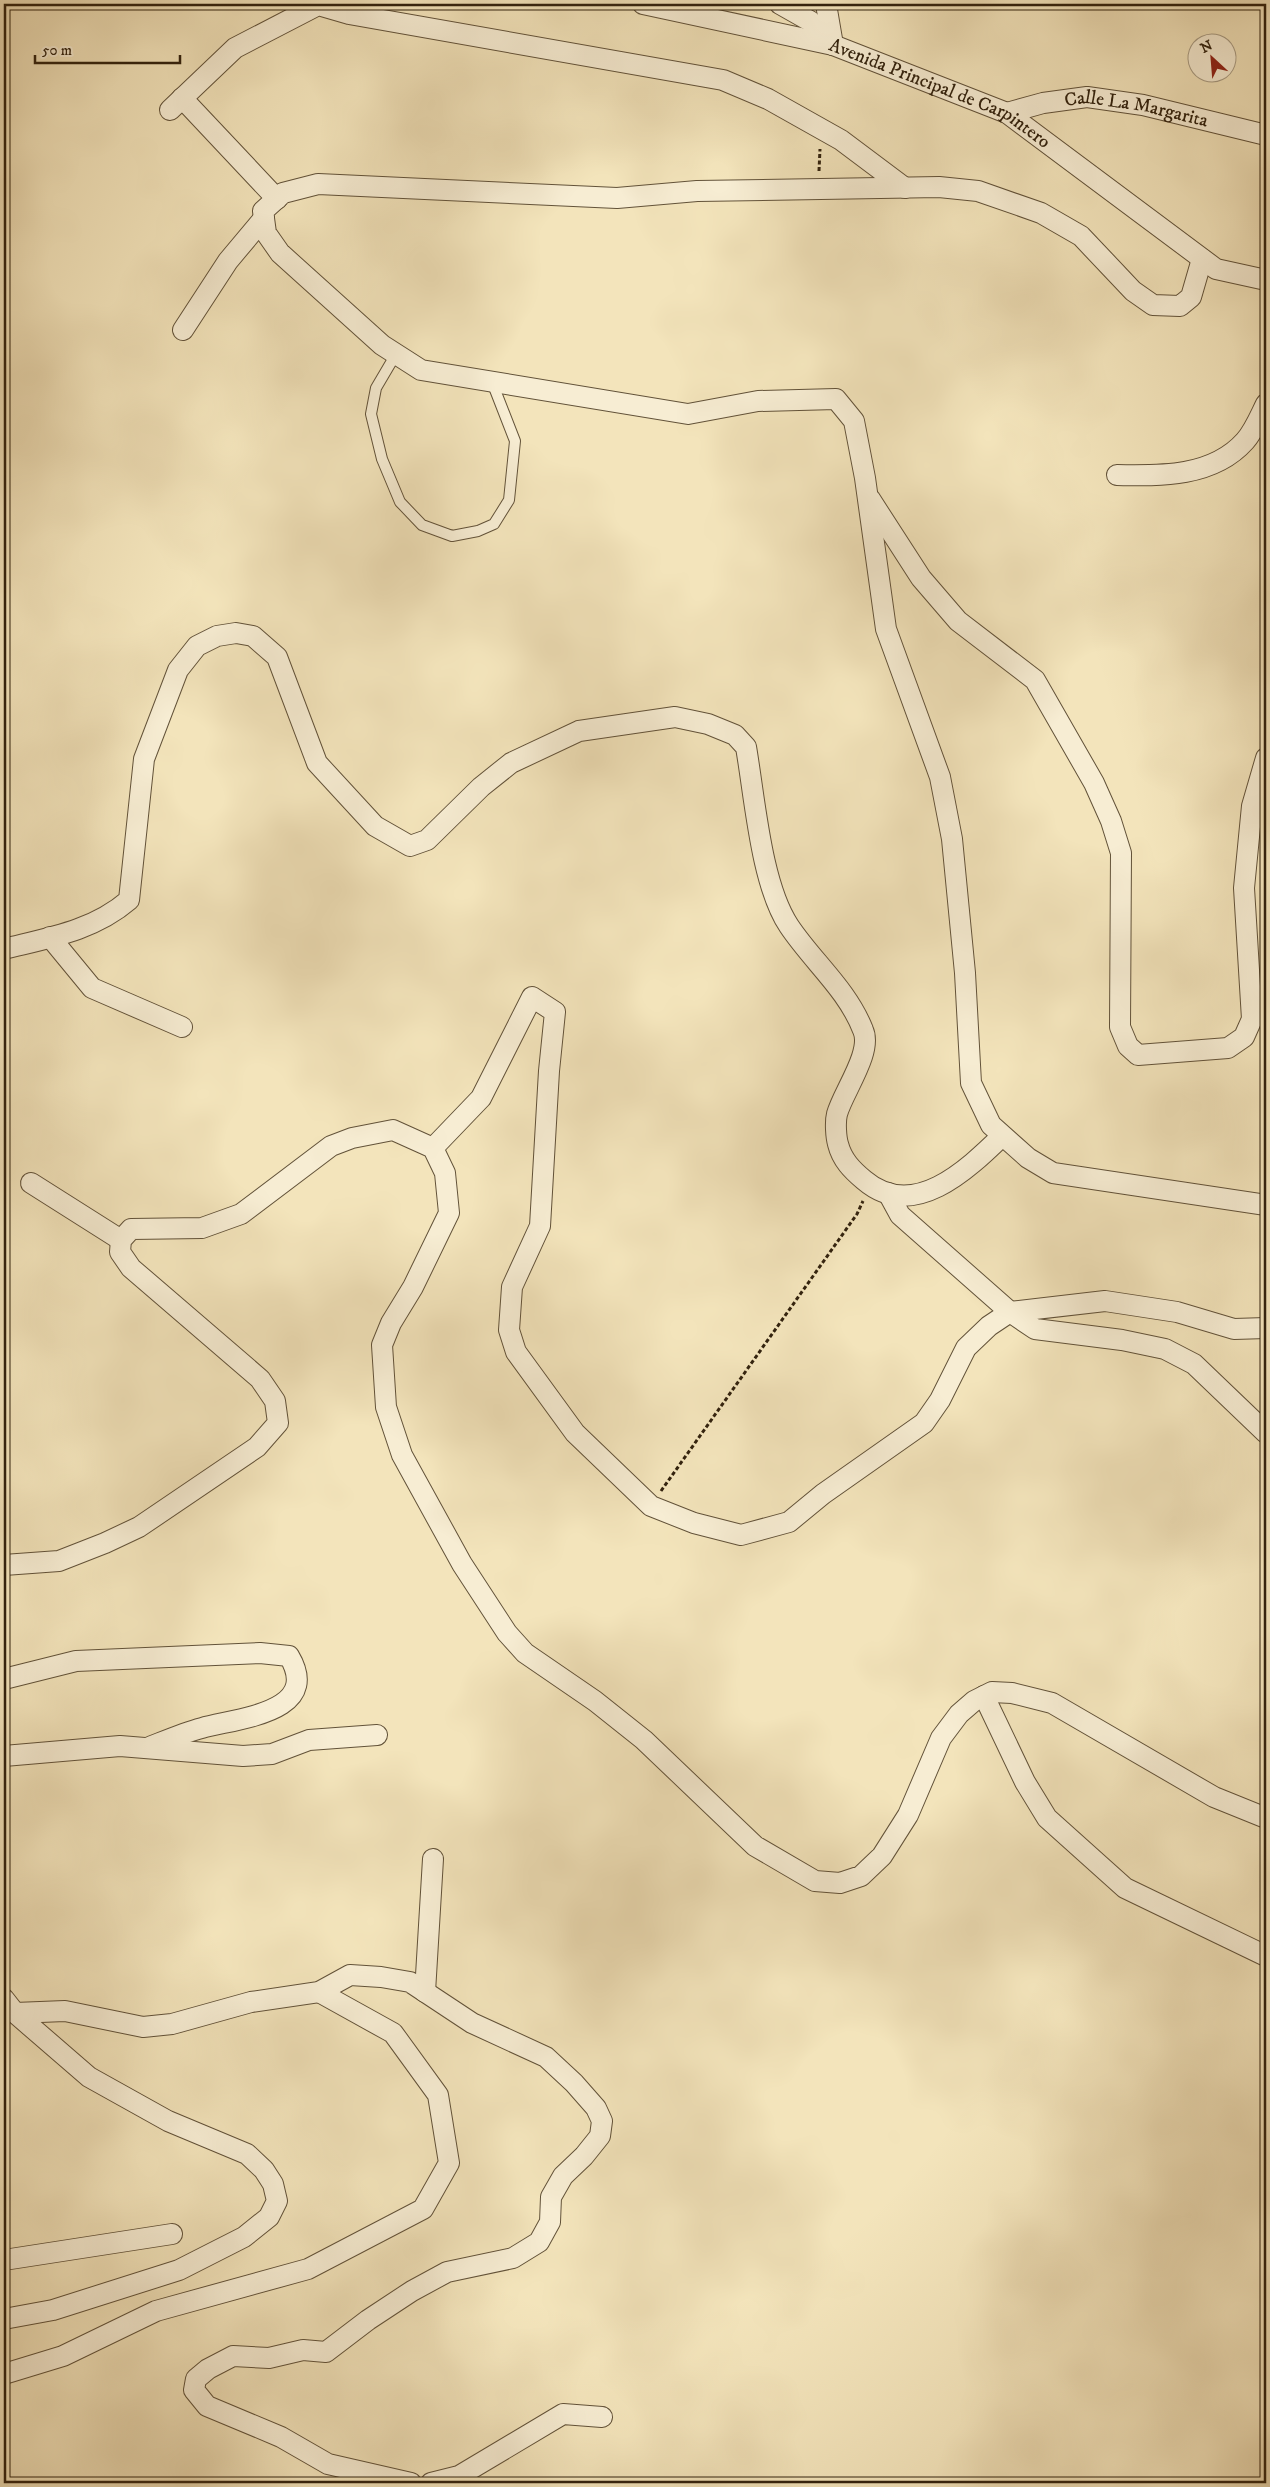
<svg xmlns="http://www.w3.org/2000/svg" width="1270" height="2487" font-family="'IM FELL DW Pica',serif">
  <rect width="100%" height="100%" fill="#f3e4bb"/>
  <filter id="stains"><feTurbulence type="fractalNoise" baseFrequency=".004" numOctaves="4"/><feColorMatrix values="0 0 0 0 .2 0 0 0 0 .09 0 0 0 0 .02 0 0 0 .5 -.17"/></filter>
  <radialGradient id="worn" r=".72"><stop offset=".6" stop-color="#630" stop-opacity="0"/><stop offset="1" stop-color="#630" stop-opacity=".3"/></radialGradient>
  <g fill="none" stroke-linecap="round" stroke-linejoin="round">
    <g stroke="#625239" stroke-width="12">
      <path id="service" d="M396,354L376,388L371,414L382,459L400,502L422,525L452,536L478,531L494,524L509,500L515,441L492,382"/>
    </g>
    <g stroke="#625239" stroke-width="22">
      <g id="minor">
        <path id="s1" d="M643,4L833,45L1007,113L1216,269L1266,280"/>
        <path d="M780,4L810,21L833,45"/>
        <path d="M826,4L833,45"/>
        <path d="M182,98L277,199"/>
        <path d="M170,110L235,48L318,5L349,14L723,80L768,99L841,140L905,188"/>
        <path id="s2" d="M1007,113L1043,103L1087,97L1143,105L1266,135"/>
        <path d="M1202,259L1191,297L1180,306L1153,305L1133,291L1081,236L1041,213L978,191L939,187L697,191L617,198L318,184L283,193L263,211L266,233L280,253L382,345L421,370L688,414L758,401L836,399L854,421L865,478L886,629L940,777L952,839L965,973L971,1083L991,1125L1028,1158L1053,1173L1266,1205"/>
        <path d="M183,330L228,261L264,218"/>
        <path d="M1117,475C1161,476 1213,477 1245,441C1254,431 1260,416 1266,404"/>
        <path d="M870,499L921,578L958,621L1035,680L1094,783L1111,821L1121,853L1120,1027L1128,1046L1138,1055L1228,1048L1244,1037L1252,1019L1244,888L1252,806L1266,758"/>
        <path d="M50,937L92,988L182,1027"/>
        <path d="M4,949C48,938 93,931 129,900L144,759L178,670L197,646L217,636L236,633L253,636L277,657L317,763L375,826L410,846L427,840L481,787L511,763L579,731L675,717L708,724L735,735L746,747C755,799 761,884 789,926C813,962 847,989 863,1030C873,1052 843,1092 837,1114C835,1122 836,1137 838,1144C842,1160 852,1170 864,1180C913,1222 967,1170 1002,1136"/>
        <path d="M433,1148L481,1098L532,997L555,1012L549,1071L540,1226L512,1287L509,1330L516,1352L575,1433L651,1506L694,1523L741,1535L789,1522L823,1494L924,1423L940,1400L966,1348L989,1326L1010,1312L1105,1301L1177,1312L1234,1329L1266,1328"/>
        <path d="M31,1183L121,1240"/>
        <path d="M888,1193L900,1215L1010,1312L1035,1329L1122,1340L1165,1349L1194,1364L1266,1433"/>
        <path d="M4,1565L59,1561L105,1543L139,1527L257,1447L278,1423L275,1401L260,1379L131,1268L120,1252L121,1240L131,1229L202,1228L241,1214L331,1146L352,1138L393,1130L433,1148L445,1173L449,1213L413,1287L391,1323L382,1345L386,1407L402,1455L462,1564L507,1633L525,1653L595,1701L644,1740L755,1846L815,1881L840,1883L861,1876L882,1856L908,1815L941,1738L959,1714L974,1701L992,1692L1012,1693L1052,1703L1214,1797L1266,1818"/>
        <path d="M4,1679L76,1661L260,1653L289,1656C323,1713 237,1718 202,1728C183,1733 165,1741 147,1748"/>
        <path d="M984,1696L1025,1782L1047,1818L1125,1888L1266,1956"/>
        <path d="M4,1756L120,1746L243,1756L272,1754L309,1740L377,1735"/>
        <path d="M425,1992L433,1859"/>
        <path d="M4,1999L15,2013L89,2077L168,2121L247,2154L264,2170L273,2184L277,2201L269,2217L244,2237L179,2270L53,2310L4,2319"/>
        <path d="M15,2013L65,2011L143,2027L172,2024L251,2002L319,1992L350,1975L381,1977L410,1982L472,2023L546,2057L574,2083L596,2108L602,2121L600,2136L584,2156L563,2176L551,2197L550,2222L539,2242L513,2258L447,2272L412,2291L368,2320L326,2352L303,2350L269,2358L233,2356L208,2369L196,2379L194,2390L207,2406L281,2437L328,2464L411,2483"/>
        <path d="M4,2260L172,2234"/>
        <path d="M4,2374L63,2356L156,2311L308,2269L423,2209L449,2163L438,2095L393,2033L319,1992"/>
        <path d="M431,2483L459,2476L563,2414L602,2417"/>
      </g>
    </g>
    <g stroke="#32220e" stroke-width="3" stroke-dasharray="4 2.5" stroke-linecap="butt">
      <path d="M819,171L820,149"/>
      <path d="M661,1491L857,1214L863,1201"/>
    </g>
    <use href="#service" stroke="#f7edd3" stroke-width="10"/>
    <use href="#minor" stroke="#f7edd3" stroke-width="20"/>
  </g>
  <g text-anchor="middle" dominant-baseline="central" stroke-width="4.5" stroke-linejoin="round" paint-order="stroke">
    <g font-size="19" fill="#32220e" stroke="#f7edd3">
      <text stroke="none"><textPath href="#s1" startOffset="312">Avenida Principal de Carpintero</textPath></text>
      <text stroke="none"><textPath href="#s2" startOffset="132">Calle La Margarita</textPath></text>
    </g>
  </g>
  <rect width="1270" height="2487" fill="none" stroke="#f3e4bb" stroke-width="20"/>
  <rect x="5" y="5" width="1260" height="2477" fill="none" stroke="#32220e" stroke-width="2.5"/>
  <rect x="10" y="10" width="1250" height="2467" fill="none" stroke="#32220e"/>
  <g transform="translate(1212 58) rotate(334)"><circle r="24" fill="#f7edd3" stroke="#a89c84"/>
  <path d="M0-4L9 19L0 12L-9 19Z" fill="#8f2418"/>
  <text y="-8" font-size="14" font-weight="bold" text-anchor="middle" fill="#32220e">N</text>
  </g>
  <path d="M35 55v8h145v-8" fill="none" stroke="#32220e" stroke-width="2.5"/>
  <text x="42" y="55" font-size="15" fill="#32220e" stroke="#f7edd3" stroke-width="4" paint-order="stroke">50 m</text>
  <rect width="100%" height="100%" filter="url(#stains)"/>
  <rect width="100%" height="100%" fill="url(#worn)"/>
</svg>
